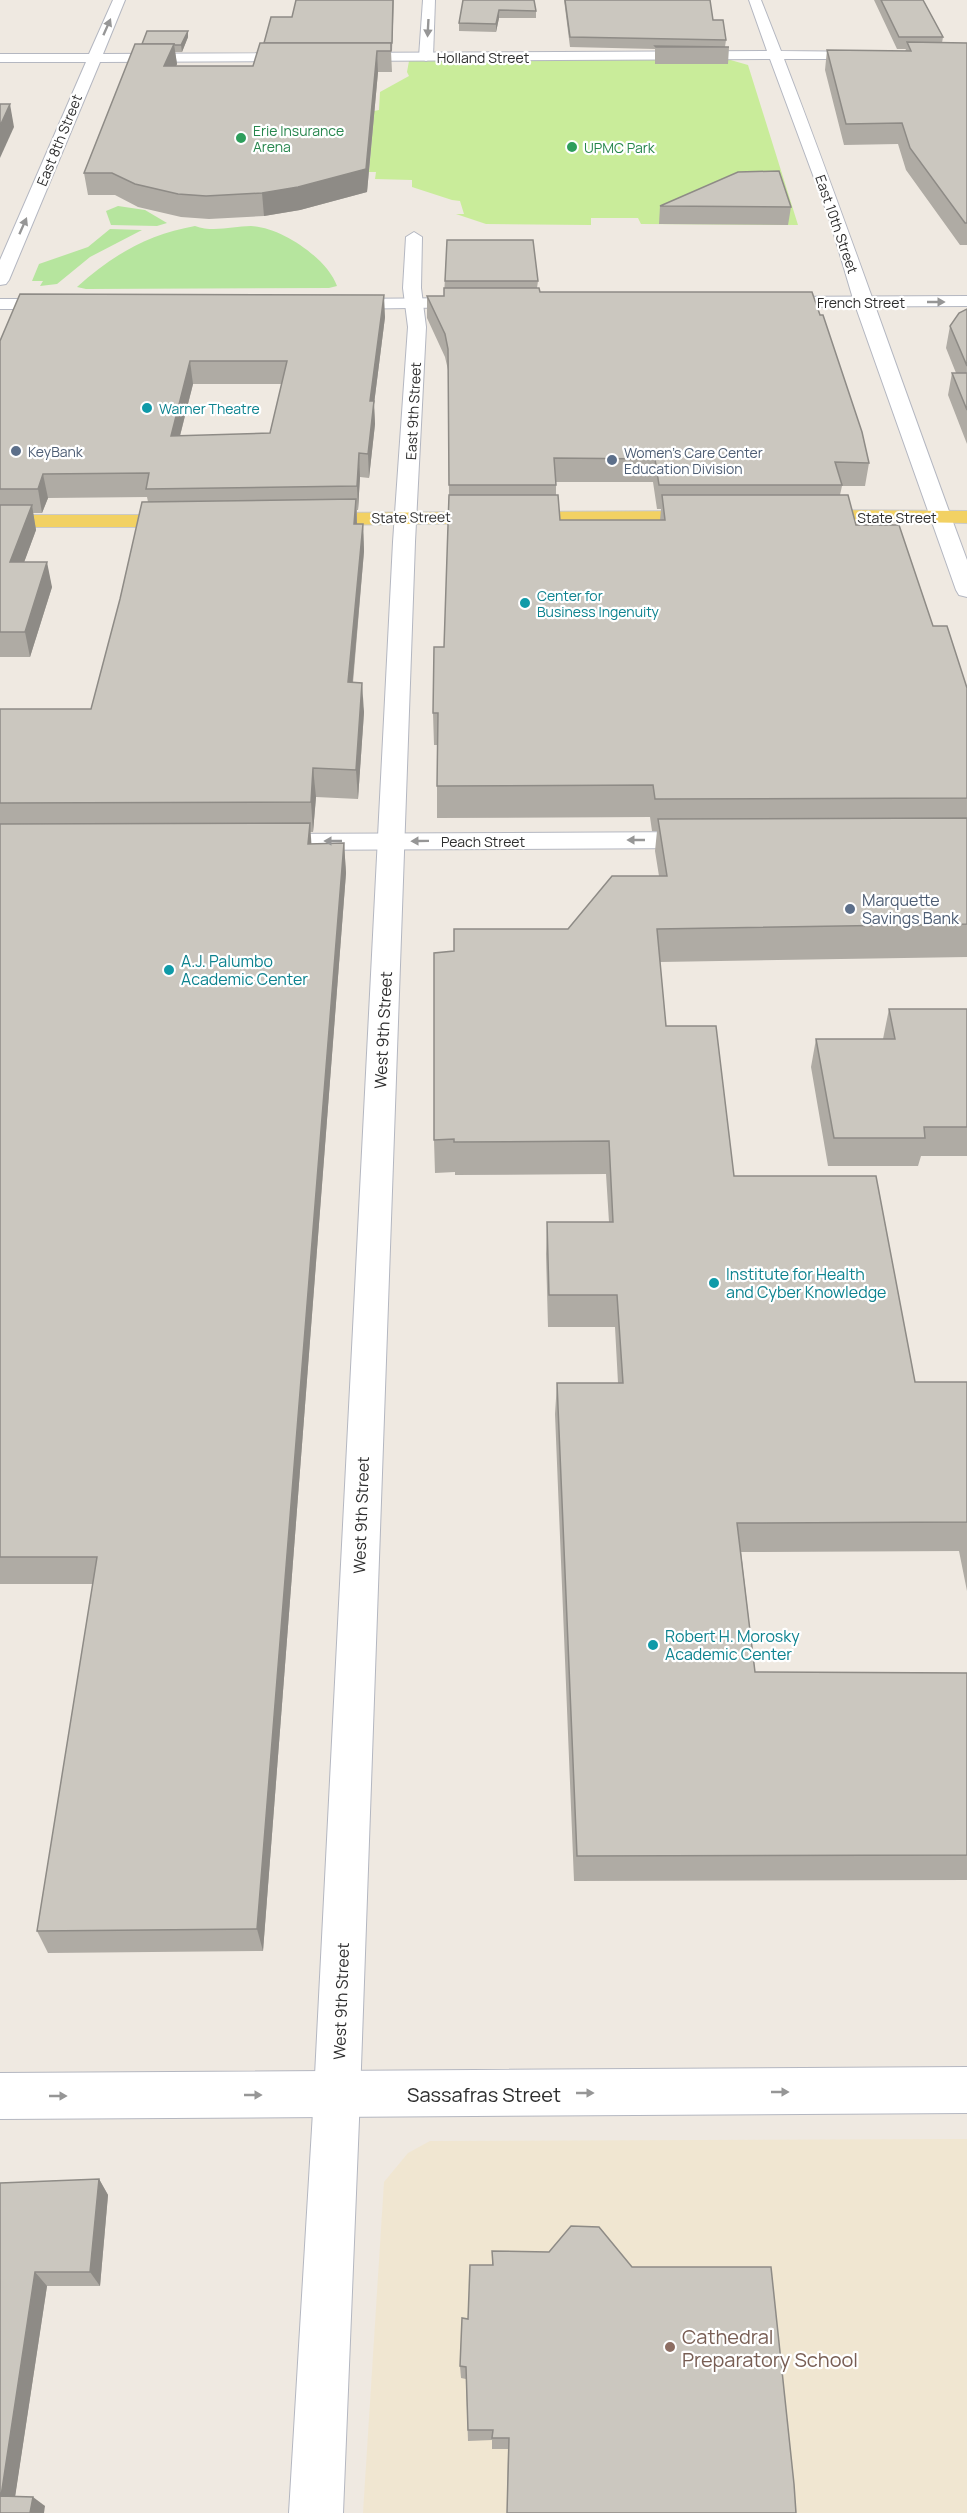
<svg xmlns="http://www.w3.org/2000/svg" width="967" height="2513" font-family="Manrope,sans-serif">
  <rect width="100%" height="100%" fill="#efe9e1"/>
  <path fill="#f0e6d1" d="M967,2139V2513H363L384,2182L408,2153L430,2141Z"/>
  <g fill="#b6e59e">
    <path d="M118,206L145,210L167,223L157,226L111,225L106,211Z"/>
    <path d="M195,226C214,233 233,226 251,226C281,227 327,258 337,286L329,288L86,289L77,287C112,255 149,234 195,226Z"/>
    <path d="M110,229L142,230L90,257L57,284L40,286L43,281H32L39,264L88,247Z"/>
  </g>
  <path fill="#c9ec9a" d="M727,59L748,65L798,225L641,224L638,218H591V225L486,224L456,214H464L460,201L452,200L412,187V180L375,179L376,172H369L374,111L379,110L380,92L409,76L407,72L409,61Z"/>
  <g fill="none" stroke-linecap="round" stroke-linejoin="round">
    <g stroke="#b4b7c1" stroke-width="2">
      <g id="minor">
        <path d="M423,0H435L433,57L426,61L419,57Z"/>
        <path d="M414,232L422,237L421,288L426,327L415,542L360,2095L343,2513H289L314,2095L393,542L408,327L403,288L406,237Z"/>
      </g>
    </g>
    <g stroke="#b4b7c1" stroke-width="2">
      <g id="tertiary">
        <path d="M113,0H125L103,54L767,51L749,0H761L781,51L876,52L878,55L876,58L871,59H784C848,225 905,393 967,560V597L959,595L956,590L854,302L830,221L770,59L100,62L9,280L6,284L0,285V260L86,62H0V54H89Z"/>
        <path d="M967,2067V2113L0,2119V2073Z"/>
      </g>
    </g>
    <g stroke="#b4b7c1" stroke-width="2">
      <g id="secondary">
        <path d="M967,296V306L770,307L764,306L761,302L764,298L770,297Z"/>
        <path d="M472,298L478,299L481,303L478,307L341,309L335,308L332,304L335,300L341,299Z"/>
        <path d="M0,299H61L67,300L70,304L67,308L61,309H0Z"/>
        <path d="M700,832L709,834L713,840L709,846L700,848L266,850L257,848L253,842L257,836L266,834Z"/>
      </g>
    </g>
    <g stroke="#c9c9c9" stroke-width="2">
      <g id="primary">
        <path d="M810,510L967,511V523L803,520L799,516L803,512Z"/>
        <path d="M704,511L711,513L715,517L711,521L312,525L305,523L301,519L305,515L312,513Z"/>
        <path d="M0,515H182L189,517L193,521L189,525L182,527H0Z"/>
      </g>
    </g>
    <use href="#minor" fill="#fff" fill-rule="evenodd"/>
    <use href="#tertiary" fill="#fff" fill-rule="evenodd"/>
    <use href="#secondary" fill="#fff" fill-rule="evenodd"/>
    <use href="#primary" fill="#f2d163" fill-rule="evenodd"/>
  </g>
  <g fill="#afaba4" fill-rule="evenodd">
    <path d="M296,0H394L392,51H391L392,72H378L367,192L300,210L264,216L209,219L181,217L138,207L115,195H88L84,173L142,44L188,31V37L182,52H175L177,64L176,66H253L264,43L292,17Z"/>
    <path d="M463,0L536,11V18H499L496,32L459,31V23Z"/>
    <path d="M564,0H710L713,20L726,40L725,47H729L728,64H655V49L570,47Z"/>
    <path d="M874,0H923L943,37L942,43H967V245H960L906,170L898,144L844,145L825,70L827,50L905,51L906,49H897Z"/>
    <path d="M660,206L791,207L788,225L659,224Z"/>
    <path d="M447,240L538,281L537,288L540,292L869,463L865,486H842L840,495L856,525L933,626L967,688V957L660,962L666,1026L734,1176L915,1382H967V1591L959,1551L741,1552L755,1672L967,1673V1880L574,1881L555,1414L557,1383H618L615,1327H548L546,1254L547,1222H609L606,1174L455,1175V1172L435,1173L434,1140L454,951V929H568L659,876L655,851L657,831H652L650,817L437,818V745H434L433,713L444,647L449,495L448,370L445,357L427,318V296H444ZM556,482H653L657,509H661L660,520H560L556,495Z"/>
    <path d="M967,309V444L948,395L952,373H956L946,348L950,326Z"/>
    <path d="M385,317L374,404L375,424L369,478L360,477L358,510H357V524H363L364,551L353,683L364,712L358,799L316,797L313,832H310L311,844L344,843L346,873L263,1951L48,1953L37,1931L93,1584H0V709H91L148,502L147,497L48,498L42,513H33L36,530L24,562L52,587L30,657H0V341ZM193,384H282L270,433L180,436Z"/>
    <path d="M889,1009H967V1156H921L918,1166H828L811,1067L816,1039H883Z"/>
    <path d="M99,2179L108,2195L100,2286H47L15,2496L45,2506L0,2513V2183Z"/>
    <path d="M492,2251L796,2513H507L508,2449H492V2440L468,2441L466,2379L461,2378L460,2366L468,2319L492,2265Z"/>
  </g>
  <g fill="#8e8b86">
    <path d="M499,10V18L496,32V24Z"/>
    <path d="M188,31V37L182,52L181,45Z"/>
    <path d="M174,44L177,64L167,87L164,66Z"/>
    <path d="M377,51L378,72L367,192L300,210L264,216L262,193Z"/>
    <path d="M10,104L14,127L0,158V126Z"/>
    <path d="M384,295L385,317L374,404L375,424L369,478L368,454L370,401Z"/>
    <path d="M190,361L193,384L174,459L171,436Z"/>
    <path d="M359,453L360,477L358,510L357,486Z"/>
    <path d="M43,474L48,498L42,513L38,489Z"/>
    <path d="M356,499L357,527L354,524Z"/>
    <path d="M32,505L36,530L15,587L10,562Z"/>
    <path d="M363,524L364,551L350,711L348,682Z"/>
    <path d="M47,562L52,587L30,657L25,632Z"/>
    <path d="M362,683L364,712L358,799L356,770Z"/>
    <path d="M313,768L316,797L313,832L311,802Z"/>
    <path d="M310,823L312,852L308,844Z"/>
    <path d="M344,843L346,873L263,1951L257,1929Z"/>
    <path d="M99,2179L108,2195L100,2286L90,2272Z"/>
    <path d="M35,2272L47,2286L14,2504L1,2496Z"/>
    <path d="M33,2497L45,2506L44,2513H30Z"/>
  </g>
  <g fill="#cbc7bf" stroke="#8e8b86" stroke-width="1.5" fill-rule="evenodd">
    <path d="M296,0H393L392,43H264L271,17H292Z"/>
    <path d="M463,0H534L536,11L499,10L496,24L459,23Z"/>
    <path d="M565,0H710L713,20H723L726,40L570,37Z"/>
    <path d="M881,0H923L943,37H899Z"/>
    <path d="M147,31H188L181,45H175L174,44H142Z"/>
    <path d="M907,42L967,43V223H965L910,148L902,123L846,124L827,50L911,51Z"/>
    <path d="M260,43H391V51H377L366,169L298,187L262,193L206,196L178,194L135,184L112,173H84L135,44H174L164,66H253Z"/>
    <path d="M655,46L729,47H656Z"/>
    <path d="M0,104H10L0,126Z"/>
    <path d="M779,171L791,207L660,206L738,172Z"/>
    <path d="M447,240H533L538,281H445Z"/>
    <path d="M444,288H539L540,292H812L820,315H823L862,432L869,463L835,462L842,485H659L655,459L554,458L556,485H449L448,349L445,334L427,296H444Z"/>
    <path d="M20,294L384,295L370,401H374L368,454L359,453L357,486L146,489L149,473L43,474L38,489H0V341ZM190,361H287L270,433L171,436Z"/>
    <path d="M967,309V366L950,326L959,313Z"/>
    <path d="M952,373H967V410Z"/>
    <path d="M449,495H558L560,520H665L662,495H848L856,525H899L933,626H947L967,688V798L655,799L653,785L437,786L438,713H433L434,647H444Z"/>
    <path d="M356,499L354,524H363L348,682L362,683L356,770L313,768L311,802L0,803V709H91L120,599L142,502Z"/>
    <path d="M0,505H32L10,562H47L25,632H0Z"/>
    <path d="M967,818V924L657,929L666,1026H716L734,1176H876L915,1382H967V1522L737,1523L755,1672L967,1673V1855L577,1856L557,1383H623L617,1295H549L547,1222H613L609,1141L454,1142V1139L434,1140V953L454,951V929H568L612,876H667L658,819Z"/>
    <path d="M310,823L308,844L344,843L257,1929L37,1931L97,1557H0V824Z"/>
    <path d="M889,1009H967V1127H924L925,1138H834L816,1039H895Z"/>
    <path d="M99,2179L90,2272H35L1,2496L33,2497L30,2513H0V2183Z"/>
    <path d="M571,2226L599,2227L632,2267H771L794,2484L796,2513H507L509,2438H492L493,2430H468L466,2367L460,2366L462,2318L468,2319L470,2265H493L492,2251L549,2252Z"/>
  </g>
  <defs><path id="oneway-solid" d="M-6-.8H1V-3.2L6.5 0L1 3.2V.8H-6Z" transform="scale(1.5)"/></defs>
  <g fill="#969696">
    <use href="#oneway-solid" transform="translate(107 27) rotate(-66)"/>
    <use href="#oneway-solid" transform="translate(428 28) rotate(93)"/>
    <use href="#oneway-solid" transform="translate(23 226) rotate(-66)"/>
    <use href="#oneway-solid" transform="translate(936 302)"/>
    <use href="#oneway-solid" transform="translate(636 840) rotate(180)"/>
    <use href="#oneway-solid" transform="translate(333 841) rotate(180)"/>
    <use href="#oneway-solid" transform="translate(420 841) rotate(179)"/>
    <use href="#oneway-solid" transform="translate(780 2092)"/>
    <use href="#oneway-solid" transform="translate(585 2093)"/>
    <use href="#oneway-solid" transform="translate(253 2095)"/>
    <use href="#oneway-solid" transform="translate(58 2096)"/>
  </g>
  <g fill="#2e9e5b" stroke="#fff" stroke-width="2">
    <circle cx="241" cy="138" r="6"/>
    <circle cx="572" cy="147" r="6"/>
  </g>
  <g fill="#0f9aa8" stroke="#fff" stroke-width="2">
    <circle cx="147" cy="408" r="6"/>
    <circle cx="525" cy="603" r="6"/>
    <circle cx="169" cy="970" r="6"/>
    <circle cx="714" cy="1283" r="6"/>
    <circle cx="653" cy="1645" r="6"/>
  </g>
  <g fill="#5c6f8a" stroke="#fff" stroke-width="2">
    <circle cx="16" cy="451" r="6"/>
    <circle cx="612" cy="460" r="6"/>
    <circle cx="850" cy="909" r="6"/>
  </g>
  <circle fill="#8d6e63" stroke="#fff" stroke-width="2" cx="670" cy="2347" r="6"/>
  <g text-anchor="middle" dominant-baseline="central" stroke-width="4.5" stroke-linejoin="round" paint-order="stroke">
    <g font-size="14" fill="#2e2e2e" stroke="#fff">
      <text x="483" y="57">Holland Street</text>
      <text transform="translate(59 140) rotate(-68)">East 8th Street</text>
      <text transform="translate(837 224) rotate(71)">East 10th Street</text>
      <text x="861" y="302">French Street</text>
      <text transform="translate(413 411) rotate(-87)">East 9th Street</text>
      <text transform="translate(411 517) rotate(-1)">State Street</text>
      <text x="897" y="517">State Street</text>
      <text x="483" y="841">Peach Street</text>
    </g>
    <g font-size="14" fill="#27864d" stroke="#fff" text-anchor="start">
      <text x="253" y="130">Erie Insurance<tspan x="253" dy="16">Arena</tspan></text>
      <text x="584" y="147">UPMC Park</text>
    </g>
    <g font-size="14" fill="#0d838f" stroke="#fff" text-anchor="start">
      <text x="159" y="408">Warner Theatre</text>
      <text x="537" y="595">Center for<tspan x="537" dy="16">Business Ingenuity</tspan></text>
    </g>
    <g font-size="14" fill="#4e5e75" stroke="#fff" text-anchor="start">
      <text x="28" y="451">KeyBank</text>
      <text x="624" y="452">Women's Care Center<tspan x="624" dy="16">Education Division</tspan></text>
    </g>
    <g font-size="16" fill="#4e5e75" stroke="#fff" text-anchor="start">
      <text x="862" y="900">Marquette<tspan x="862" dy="18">Savings Bank</tspan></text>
    </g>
    <g font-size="16" fill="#0d838f" stroke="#fff" text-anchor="start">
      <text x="181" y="961">A.J. Palumbo<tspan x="181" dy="18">Academic Center</tspan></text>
      <text x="726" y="1274">Institute for Health<tspan x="726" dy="18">and Cyber Knowledge</tspan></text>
      <text x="665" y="1636">Robert H. Morosky<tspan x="665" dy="18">Academic Center</tspan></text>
    </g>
    <g font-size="16" fill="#2e2e2e" stroke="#fff">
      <text transform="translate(383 1030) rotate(-87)">West 9th Street</text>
      <text transform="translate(361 1515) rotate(-88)">West 9th Street</text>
      <text transform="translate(341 2001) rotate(-88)">West 9th Street</text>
    </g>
    <g font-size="20" fill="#2e2e2e" stroke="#fff">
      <text x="484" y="2094">Sassafras Street</text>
    </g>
    <g font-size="20" fill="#785e54" stroke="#fff" text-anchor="start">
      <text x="682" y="2336">Cathedral<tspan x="682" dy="23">Preparatory School</tspan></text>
    </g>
  </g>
</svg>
